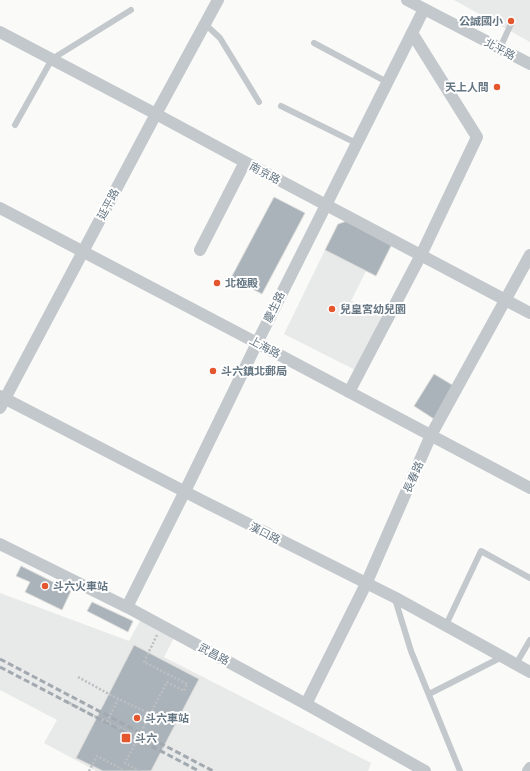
<svg xmlns="http://www.w3.org/2000/svg" width="530" height="771" font-family="'PT Sans Narrow','Noto Sans TC',sans-serif">
  <rect width="100%" height="100%" fill="#fafaf8"/>
  <g fill="#e8e9e9">
    <path d="M454,0H530V42Z"/>
    <path d="M325,250L366,271L351,301L384,318L357,371L284,334Z"/>
    <path d="M0,593L129,641L141,619L174,638L164,657L371,763L368,771H96L44,743L57,720L0,690Z"/>
  </g>
  <g fill="#aab3b9" stroke="#dcdcda">
    <path d="M274,197L305,213L262,294L231,278Z"/>
    <path d="M347,221L392,244L376,276L325,250L338,224Z"/>
    <path d="M434,374L454,386L434,419L414,406Z"/>
    <path d="M21,566L71,591L62,610L25,592L30,582L16,576Z"/>
    <path d="M92,602L133,621L128,632L87,611Z"/>
    <path d="M134,645L199,679L151,771H103L76,758Z"/>
  </g>
  <g fill="none" stroke-linecap="round" stroke-linejoin="round">
    <g stroke="#bbbfc2" stroke-width="2.5" stroke-dasharray="2 2" stroke-linecap="butt">
      <path d="M157,635L144,662L187,684"/>
      <path d="M78,677L118,699L151,714"/>
      <path d="M66,701L98,718L139,737"/>
      <path d="M89,771L97,756L125,771"/>
    </g>
    <g stroke="#c3c8cc" stroke-width="6">
      <path d="M205,24L220,38L259,102"/>
      <path d="M314,43L387,82"/>
      <path d="M500,48L511,24"/>
      <path d="M281,106L356,143"/>
      <path d="M15,125L52,59L131,10"/>
      <path d="M395,599L411,651L460,771"/>
      <path d="M446,625L481,551L530,578"/>
      <path d="M516,664L530,640"/>
      <path d="M429,694L502,657"/>
    </g>
    <g stroke="#c3c8cc" stroke-width="12">
      <path d="M407,0L530,64"/>
      <path d="M0,32L156,114L245,162L530,313"/>
      <path d="M0,208L257,343L530,488"/>
      <path d="M200,250L245,162"/>
      <path d="M349,392L421,255L477,137L412,33"/>
      <path d="M0,396L201,500L394,597L530,672"/>
      <path d="M0,408L156,114L218,0"/>
      <path d="M0,544L127,607L306,704L425,771"/>
      <path d="M127,607L190,481L257,343L424,9"/>
      <path d="M306,704L366,584L431,435L530,255"/>
      <path d="M528,771L530,768"/>
    </g>
    <g stroke="#a2aab0" stroke-width="3" stroke-dasharray="6 3" stroke-linecap="butt">
      <path d="M0,659L213,771"/>
      <path d="M0,667L199,771"/>
    </g>
    <g stroke="#bbbfc2" stroke-width="2.5" stroke-dasharray="2 2" stroke-linecap="butt">
      <path d="M107,722L118,699"/>
      <path d="M140,771L125,763L167,682L184,691L187,684"/>
    </g>
  </g>
  <g fill="#e4572e" stroke="#fff" stroke-width="1.5">
    <circle cx="511" cy="21" r="4"/>
    <circle cx="497" cy="87" r="4"/>
    <circle cx="217" cy="283" r="4"/>
    <circle cx="332" cy="309" r="4"/>
    <circle cx="213" cy="371" r="4"/>
    <circle cx="45" cy="586" r="4"/>
    <circle cx="137" cy="718" r="4"/>
    <rect x="121" y="733" width="10" height="10" rx="2"/>
  </g>
  <g text-anchor="middle" dominant-baseline="central" stroke-width="4" stroke-linejoin="round" paint-order="stroke">
    <g font-size="11" font-weight="bold" fill="#657683" stroke="#fff" text-anchor="start">
      <text x="503" y="21" text-anchor="end">公誠國小</text>
      <text x="489" y="87" text-anchor="end">天上人間</text>
      <text x="225" y="283">北極殿</text>
      <text x="340" y="309">兒皇宮幼兒園</text>
      <text x="221" y="371">斗六鎮北郵局</text>
      <text x="53" y="586">斗六火車站</text>
      <text x="145" y="718">斗六車站</text>
      <text x="135" y="738">斗六</text>
    </g>
    <g font-size="11" fill="#657683" stroke="#fff">
      <text transform="translate(500 49) rotate(28)">北平路</text>
      <text transform="translate(265 173) rotate(28)">南京路</text>
      <text transform="translate(108 204) rotate(-62)">延平路</text>
      <text transform="translate(274 307) rotate(-64)">慶生路</text>
      <text transform="translate(265 347) rotate(28)">上海路</text>
      <text transform="translate(413 477) rotate(-66)">長春路</text>
      <text transform="translate(265 533) rotate(27)">漢口路</text>
      <text transform="translate(214 654) rotate(28)">武昌路</text>
    </g>
  </g>
</svg>
